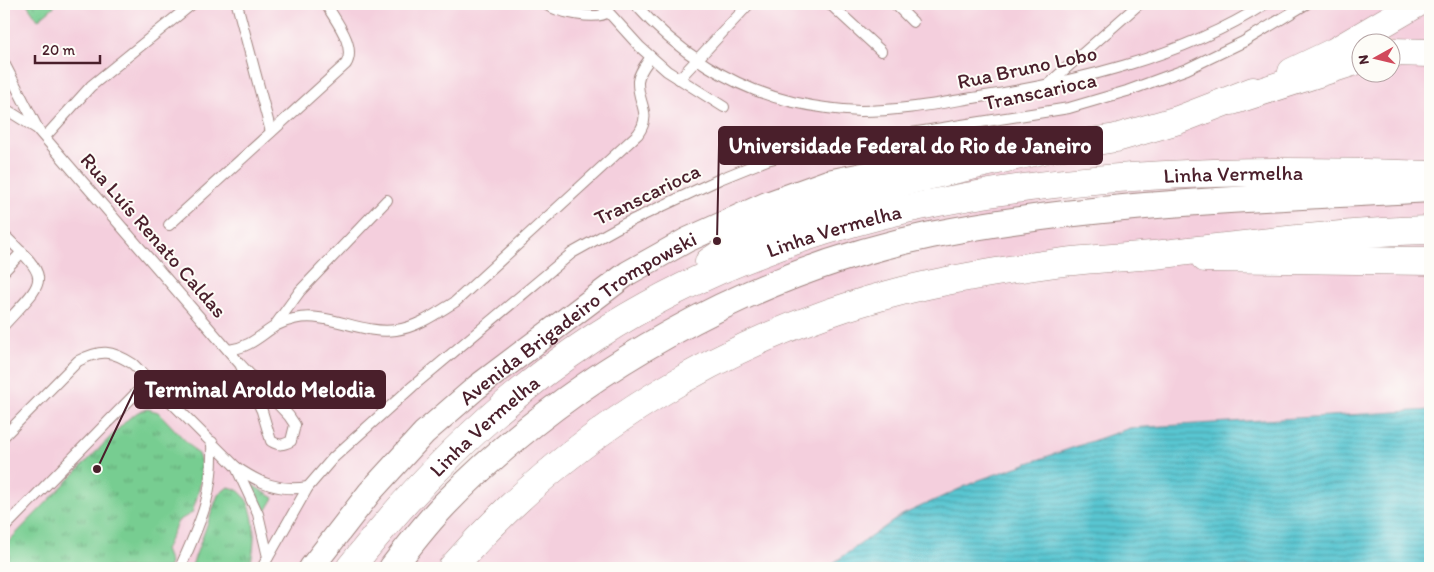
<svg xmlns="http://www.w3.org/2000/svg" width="1434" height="572" font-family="Itim,sans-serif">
  <defs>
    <pattern id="grass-tufts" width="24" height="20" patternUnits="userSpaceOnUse" patternTransform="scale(1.25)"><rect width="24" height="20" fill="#77cd91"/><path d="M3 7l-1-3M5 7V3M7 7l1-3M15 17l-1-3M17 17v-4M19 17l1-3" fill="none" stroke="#64a677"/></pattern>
    <pattern id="park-crowns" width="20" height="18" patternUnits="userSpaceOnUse" patternTransform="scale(1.25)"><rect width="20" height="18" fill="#77cd91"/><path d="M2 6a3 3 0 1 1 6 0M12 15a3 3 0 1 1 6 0" fill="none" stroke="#64a677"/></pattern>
    <pattern id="water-rules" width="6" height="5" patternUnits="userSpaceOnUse" patternTransform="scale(1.25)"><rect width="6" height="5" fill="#59c6d1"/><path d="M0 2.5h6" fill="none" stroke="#4ca0aa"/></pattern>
  </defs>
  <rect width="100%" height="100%" fill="#fdfcf7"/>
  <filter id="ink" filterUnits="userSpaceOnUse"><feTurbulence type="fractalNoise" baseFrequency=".02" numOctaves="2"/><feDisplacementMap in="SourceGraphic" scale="10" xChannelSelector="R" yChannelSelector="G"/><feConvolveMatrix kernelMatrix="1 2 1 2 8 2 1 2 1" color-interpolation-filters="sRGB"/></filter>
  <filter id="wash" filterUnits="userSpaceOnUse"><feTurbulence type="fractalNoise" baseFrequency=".0096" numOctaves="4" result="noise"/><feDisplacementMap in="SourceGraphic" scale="20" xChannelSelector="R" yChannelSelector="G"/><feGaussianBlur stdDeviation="1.12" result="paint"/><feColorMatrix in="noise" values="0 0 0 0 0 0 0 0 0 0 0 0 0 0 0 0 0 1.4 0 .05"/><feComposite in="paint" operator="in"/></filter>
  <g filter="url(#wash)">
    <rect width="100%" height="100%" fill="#f6e8d3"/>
    <path fill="#f4cfdd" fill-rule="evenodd" d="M4,4H1430V410L1130,428L979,480L902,515L826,568H4ZM1362,42H1392V72H1362Z"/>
    <g fill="url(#grass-tufts)" stroke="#60765e">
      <path d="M148,409L158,412L198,454C206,474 198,493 192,513L178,521L165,550L170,563L168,568H4V546L128,419L138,412Z"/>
      <path d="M247,482L274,498L265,513Z"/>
      <path d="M228,487C259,491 257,547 249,568H191L218,495Z"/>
    </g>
    <path fill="url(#park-crowns)" stroke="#60765e" d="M27,4H57L38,20Z"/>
    <path fill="url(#water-rules)" stroke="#52727e" d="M1430,410V568H826L902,515L979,480L1130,428Z"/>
  </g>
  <g filter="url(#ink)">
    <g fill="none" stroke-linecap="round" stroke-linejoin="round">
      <g stroke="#a0847f" stroke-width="12">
        <g id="service">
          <path d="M237,4L271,132"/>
          <path d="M545,4C556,12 597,21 608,12"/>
          <path d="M601,4L640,47L667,71L724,107"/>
          <path d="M635,4C676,51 732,88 793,102C815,107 838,110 860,111C898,111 936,104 973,98C1070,83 1182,58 1265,4"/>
          <path d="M830,4L881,51"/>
          <path d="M895,4L913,22"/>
          <path d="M4,63L39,131L240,364L289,416L295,425L291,441C283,445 279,446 271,441L262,411L240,364"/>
          <path d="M679,79L749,4"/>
          <path d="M1046,86L1139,4"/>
          <path d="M4,108L39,130"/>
          <path d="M45,137L91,86L192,4"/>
          <path d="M169,225L346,64C357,46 335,20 326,4"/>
          <path d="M4,235C52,281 47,278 4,325"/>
          <path d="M4,271L22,252"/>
          <path d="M276,324L300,291L387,200"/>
          <path d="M229,350C259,346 267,324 294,319C328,311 361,335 396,330C418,327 437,313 455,302L638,134C653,113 637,103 638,81C639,72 646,64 651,57"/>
          <path d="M4,436L78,361C101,349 111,350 133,364L236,467L258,514L268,557"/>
          <path d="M236,467C259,483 280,492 308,487"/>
          <path d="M4,528L149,380"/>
          <path d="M180,568C201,521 214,495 212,442"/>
          <path d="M262,568L308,487L333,458L413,386L572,253L624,224L720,179L767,160L804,150L1069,108L1127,91L1187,69L1243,42L1306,4"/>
        </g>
      </g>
      <g stroke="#a0847f" stroke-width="26">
        <g id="tertiary">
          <path id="s1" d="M311,568L370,492L424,433L477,387L628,273L687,240L767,204L828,182L892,169L938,163"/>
        </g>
      </g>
      <g stroke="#a0847f" stroke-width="28">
        <path id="secondary" d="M392,568C409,546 427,522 447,502C574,372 752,272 931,235C1094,202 1264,199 1430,189"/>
      </g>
      <g stroke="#a0847f" stroke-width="29">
        <g id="trunk">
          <path d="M1292,72L1334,52L1416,4"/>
          <path d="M1051,148L1116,138L1178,120L1253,91"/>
          <path d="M1205,258L1430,261"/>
        </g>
      </g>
      <g stroke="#a0847f" stroke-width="29">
        <g id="motorway">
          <path d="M1392,52L1430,53"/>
          <path d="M1232,101L1362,59"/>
          <path d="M709,262C728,249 746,235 767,226C857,187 957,170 1051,148"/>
          <path id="s2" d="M350,568C420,479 500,399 595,337C842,176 1146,164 1430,175"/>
          <path d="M452,568C569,433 730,334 902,291C953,278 1005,270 1056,263C1091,258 1127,258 1163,254C1252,244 1341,232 1430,230"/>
        </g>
      </g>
      <use href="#service" stroke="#fff" stroke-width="10"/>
      <use href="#tertiary" stroke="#fff" stroke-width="24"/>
      <use href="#secondary" stroke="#fff" stroke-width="26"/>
      <use href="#trunk" stroke="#fff" stroke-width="28"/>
      <use href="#motorway" stroke="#fff" stroke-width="28"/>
    </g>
  </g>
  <g text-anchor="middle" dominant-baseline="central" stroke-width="4" stroke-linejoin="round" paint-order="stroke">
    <g font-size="21" fill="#4a1f2b" stroke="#fdfcf7">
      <text transform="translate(1027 67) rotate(-12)">Rua Bruno Lobo</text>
      <text transform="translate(1040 91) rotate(-12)">Transcarioca</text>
      <text stroke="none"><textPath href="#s2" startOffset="1006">Linha Vermelha</textPath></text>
      <text transform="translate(647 194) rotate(-26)">Transcarioca</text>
      <text stroke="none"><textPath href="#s2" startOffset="601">Linha Vermelha</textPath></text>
      <text transform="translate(154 235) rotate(49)">Rua Luís Renato Caldas</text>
      <text stroke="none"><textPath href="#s1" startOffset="369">Avenida Brigadeiro Trompowski</textPath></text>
      <text stroke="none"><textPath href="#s2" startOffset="196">Linha Vermelha</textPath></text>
    </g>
  </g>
  <path fill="none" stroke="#4a1f2b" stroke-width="2" d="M717 241L719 145M97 469L135 389"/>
  <g fill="#4a1f2b" stroke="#fdfcf7" stroke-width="2">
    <circle cx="717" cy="241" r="5"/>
    <circle cx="97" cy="469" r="5"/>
  </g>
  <g fill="#4a1f2b" stroke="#4a1f2b" stroke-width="2">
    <rect x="719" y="127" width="383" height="37" rx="5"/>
    <rect x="135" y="371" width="250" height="37" rx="5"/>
  </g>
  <g font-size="22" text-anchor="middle" font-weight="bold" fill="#fff">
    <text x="910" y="153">Universidade Federal do Rio de Janeiro</text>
    <text x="260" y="397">Terminal Aroldo Melodia</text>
  </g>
  <rect width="1434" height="572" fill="none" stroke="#fdfcf7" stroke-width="20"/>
  <g transform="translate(1376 58) rotate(262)"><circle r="24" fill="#fdfcf7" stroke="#b5a4a5"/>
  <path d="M0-4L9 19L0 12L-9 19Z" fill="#d1495b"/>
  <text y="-8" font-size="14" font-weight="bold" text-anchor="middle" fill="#4a1f2b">N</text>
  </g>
  <path d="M35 55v8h65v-8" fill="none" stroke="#4a1f2b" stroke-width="2.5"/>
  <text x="42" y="55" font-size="15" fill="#4a1f2b" stroke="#fdfcf7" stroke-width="4" paint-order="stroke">20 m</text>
</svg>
